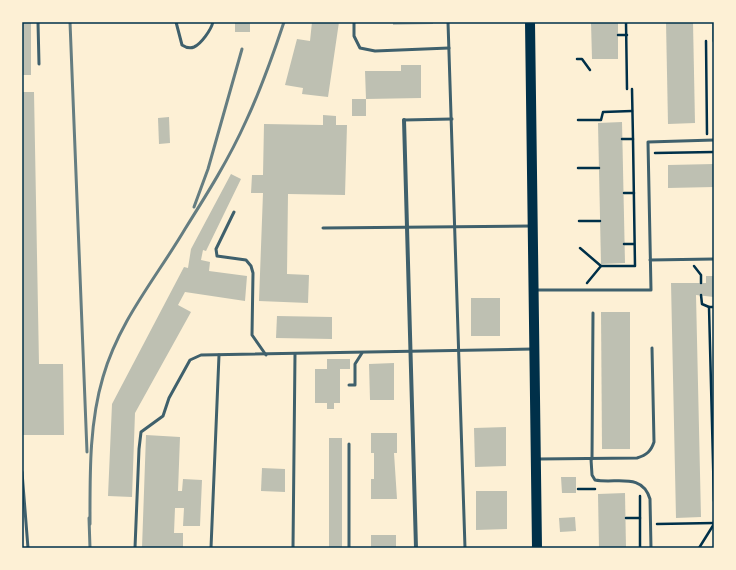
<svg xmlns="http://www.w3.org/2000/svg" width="736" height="570" font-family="'Nunito Sans',sans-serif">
  <rect width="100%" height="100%" fill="#fdf0d5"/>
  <g fill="#bec0b2">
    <rect x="22" y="22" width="9" height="53"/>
    <rect x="235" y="22" width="15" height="10"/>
    <path d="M312,22H339L328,97L302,94L303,88L285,85L297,39L310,41Z"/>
    <path d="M393,22H433V24L393,25Z"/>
    <path d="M591,22H618V59H592Z"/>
    <path d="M666,22H693L695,123L668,124Z"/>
    <path d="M401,65H421V98L366,99L365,71H401Z"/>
    <path d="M22,92H34L39,364H63L64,435H22Z"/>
    <rect x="352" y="99" width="14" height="17"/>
    <path d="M323,115L336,116V125H347L345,195L288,194L287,274L309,275L308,303L259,301L263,193H251L252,175H263L264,124L323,125Z"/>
    <path d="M169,117L170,143L159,144L158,118Z"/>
    <path d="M622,122L625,263L601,264L598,123Z"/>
    <path d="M714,164V187L668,188V165Z"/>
    <path d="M231,174L241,179L206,251L203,250L201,260L210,262L209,271L247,276L245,301L185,292L178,305L191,312L135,413L132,497L108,496L112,404L184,267L188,268L191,249Z"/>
    <path d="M706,276H714V297L696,295L701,517L676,518L671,283H706Z"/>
    <rect x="471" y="298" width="29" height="38"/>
    <path d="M601,312H630V449H602Z"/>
    <path d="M277,316L332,317V339L276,338Z"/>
    <path d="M327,359H350V369H340V403H334V409H327V403H315V369H327Z"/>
    <path d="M394,363V400H370L369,364Z"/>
    <path d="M506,427V466L475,467L474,428Z"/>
    <path d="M371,433H397V453H394L397,499H371V479H374V453H371Z"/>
    <path d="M146,435L180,437L178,491H182L183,479L202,480L200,526H183L184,508H175L174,533H183V548H142Z"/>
    <rect x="329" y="438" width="13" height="110"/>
    <path d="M262,468L285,469V492L261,491Z"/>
    <path d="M561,477H576V493H562Z"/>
    <path d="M476,491H507V529L476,530Z"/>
    <path d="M625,493L626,548H599L598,494Z"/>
    <path d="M575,517L576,531L560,532L559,518Z"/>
    <rect x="371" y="535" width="25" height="13"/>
  </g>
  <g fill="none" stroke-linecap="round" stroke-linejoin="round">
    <g stroke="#003049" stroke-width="2.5">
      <path d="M626,22L627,89"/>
      <path d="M618,35H627"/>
      <path d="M706,41L707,134"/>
      <path d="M577,59H582L590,70"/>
      <path d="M578,120H601L603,112L632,111"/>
      <path d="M622,139H633L632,89"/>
      <path d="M655,153L714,152"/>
      <path d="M578,168H599"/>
      <path d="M624,193H634"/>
      <path d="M579,221H600"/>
      <path d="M624,244H634"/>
      <path d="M580,248L601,266H635L633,139"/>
      <path d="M694,266L701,275V283"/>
      <path d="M587,283L601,266"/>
      <path d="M701,295L702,304L709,307L714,501"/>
      <path d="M709,307H714"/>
      <path d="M578,489H595"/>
      <path d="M640,496V548"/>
      <path d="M626,518H640"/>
      <path d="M657,524L714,523"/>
      <path d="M699,548L714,524"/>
    </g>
    <g stroke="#3f606c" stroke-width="3">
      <path d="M38,22L39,64"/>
      <path d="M176,22L182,45C185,47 189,49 194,47C201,44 211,30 213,22"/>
      <path d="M354,22V36L360,48L375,51L449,48"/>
      <path d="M448,22L465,548"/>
      <path d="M714,22V41"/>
      <path d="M404,120L452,119"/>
      <path d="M234,212L216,249L217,256L246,260L251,266L253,273L252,335L266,355"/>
      <path d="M323,228L531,226"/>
      <path d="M650,260L714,259"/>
      <path d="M536,290H651L648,142L714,140"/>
      <path d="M349,385H355V364L362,353"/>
      <path d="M349,444V548"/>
      <path d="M538,459L637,458C647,455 651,451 654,442L652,348"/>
      <path d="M591,459L592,475L595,480C616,484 642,472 650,499L651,548"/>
      <path d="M592,459L593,313"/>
      <path d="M22,472L28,548"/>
      <path d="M135,548L139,449L141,432L163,416L169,398L190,360L201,355L533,349"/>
      <path d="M211,548L219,355"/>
      <path d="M293,548L295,354"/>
    </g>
    <path stroke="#3f606c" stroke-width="4" d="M404,120L416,548"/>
    <path stroke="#003049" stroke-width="10" d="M530,22L537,548"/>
    <g stroke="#657d81" stroke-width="3">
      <path d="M70,22L87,452"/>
      <path d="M194,207L208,169L242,49"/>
      <path d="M89,518L90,548"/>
      <path d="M90,524C90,475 89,424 103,377C119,321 156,278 185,229C207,194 229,159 246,121C261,89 273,55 284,22"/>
    </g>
  </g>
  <rect width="736" height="570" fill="none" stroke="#fdf0d5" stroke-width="46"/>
  <rect x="23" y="23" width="690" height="524" fill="none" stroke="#003049" stroke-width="1.5"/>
</svg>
